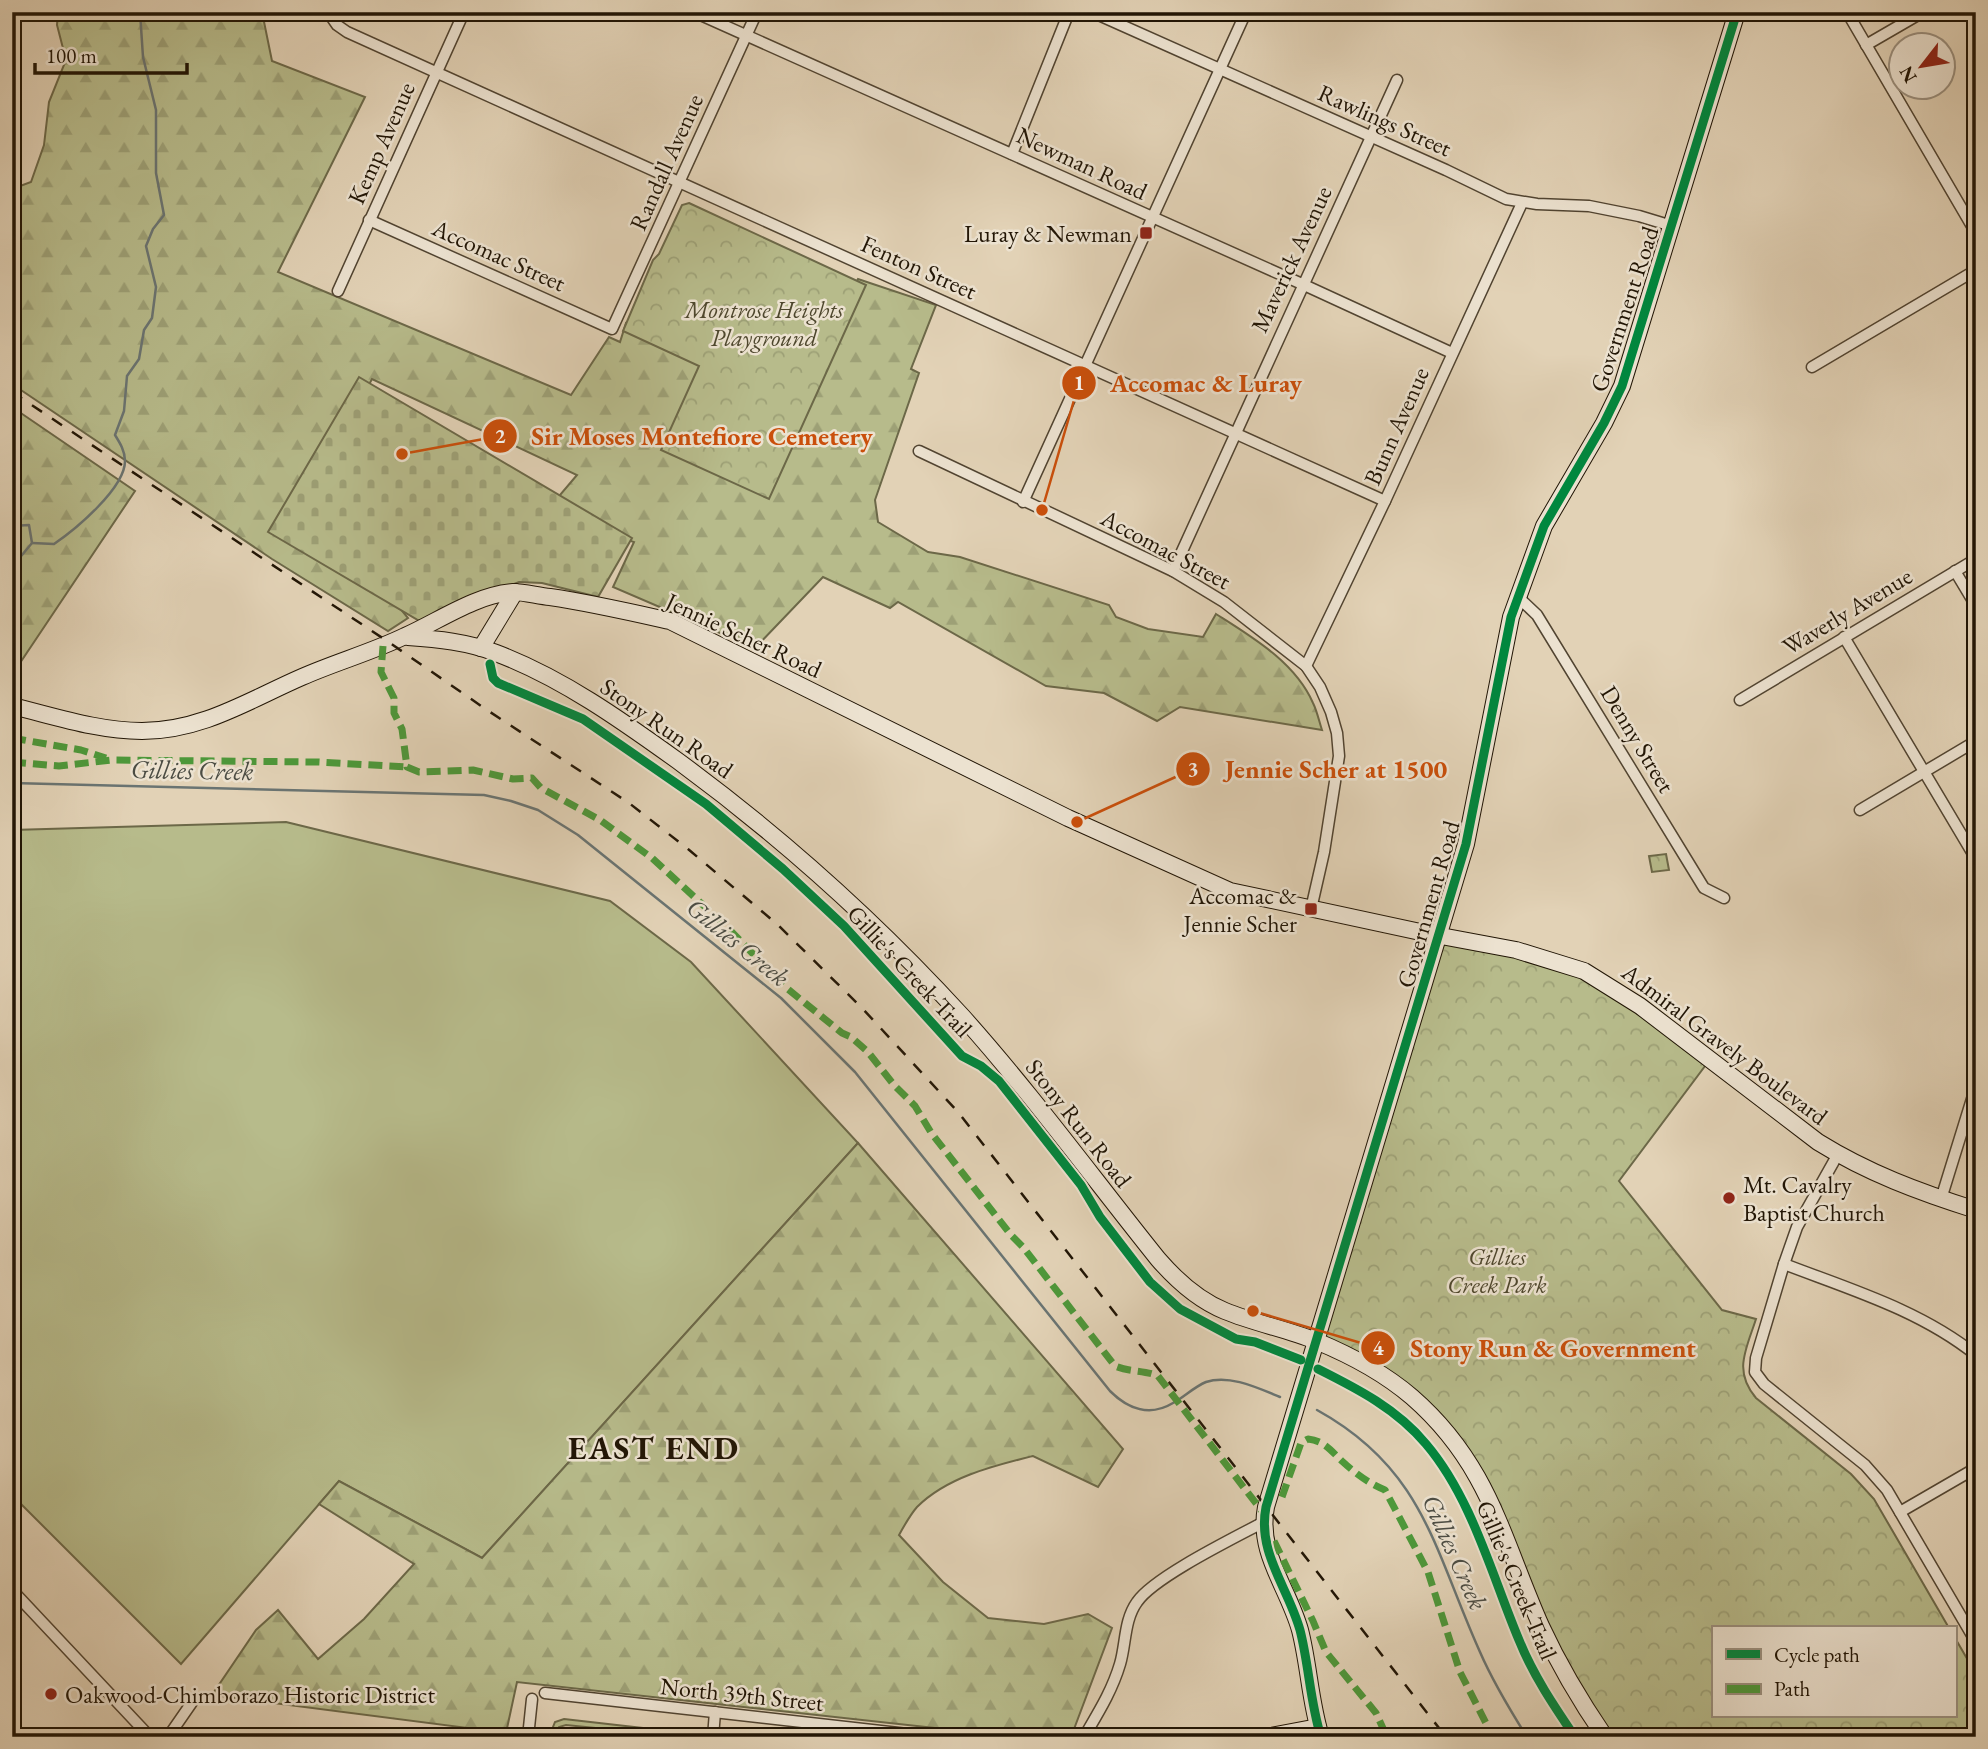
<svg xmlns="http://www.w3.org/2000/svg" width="1988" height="1749" font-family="'EB Garamond',serif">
  <defs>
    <pattern id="forest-firs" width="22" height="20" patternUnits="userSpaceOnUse" patternTransform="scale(1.75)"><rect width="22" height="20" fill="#b7bb8b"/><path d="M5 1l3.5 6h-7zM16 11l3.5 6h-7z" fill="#9da076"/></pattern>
    <pattern id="cemetery-stones" width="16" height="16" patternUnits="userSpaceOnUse" patternTransform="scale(1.75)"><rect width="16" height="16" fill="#b7bb8b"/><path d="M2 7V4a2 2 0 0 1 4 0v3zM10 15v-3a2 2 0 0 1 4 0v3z" fill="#9da076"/></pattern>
    <pattern id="park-crowns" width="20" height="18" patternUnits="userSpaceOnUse" patternTransform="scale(1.75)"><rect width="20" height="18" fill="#b7bb8b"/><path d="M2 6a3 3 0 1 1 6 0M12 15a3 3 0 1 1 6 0" fill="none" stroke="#9da076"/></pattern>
  </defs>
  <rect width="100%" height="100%" fill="#e2d2b6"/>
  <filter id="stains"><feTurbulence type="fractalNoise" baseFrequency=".00286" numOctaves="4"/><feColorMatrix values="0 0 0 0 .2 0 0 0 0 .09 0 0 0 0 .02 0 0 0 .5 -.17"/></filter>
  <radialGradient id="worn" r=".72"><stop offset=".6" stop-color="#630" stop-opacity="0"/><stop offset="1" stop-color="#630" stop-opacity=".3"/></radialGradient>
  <g fill="#b7bb8b" stroke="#6c6848" stroke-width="2">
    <path d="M286,822L610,901L691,962L858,1143L482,1558L339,1481L181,1664L12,1495V830Z"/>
    <path d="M564,1719L678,1732L685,1737L566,1725L559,1727L555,1737H549L555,1722Z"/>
  </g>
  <g fill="url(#forest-firs)" stroke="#6c6848" stroke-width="2">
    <path d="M58,12H262L272,61L365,97L278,272L571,395L609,337L620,342L626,323L695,344L758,470L858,279L936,305L911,369L919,373L875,500L878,522L928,552L960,557L1109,605L1116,617L1148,629L1203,637L1216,614C1252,637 1295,662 1313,703C1317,711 1319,721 1322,730L1180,707L1157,721L1104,693L1046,686L898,602L890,608L823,577L755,648L613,587L634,542L576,523L532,528L577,475L372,379L339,439L322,513L408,618L388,631L272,559L12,384V189L31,182L44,145L49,102L66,60L57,25Z"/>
    <path d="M12,407L135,491L12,675Z"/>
    <path d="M858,1143L1123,1449L1098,1487L1033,1456C993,1466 947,1477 917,1507C910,1515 904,1526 899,1535L943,1582L988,1618L1044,1624L1088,1614L1112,1628L1071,1737H1017L517,1682L506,1733L212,1695L256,1630L278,1610L318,1659L364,1619L414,1564L319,1504L339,1481L482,1558Z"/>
  </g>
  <path fill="url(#cemetery-stones)" stroke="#6c6848" stroke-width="2" d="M359,377L632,538L598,597L542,583L519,582L449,610L423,623L268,532Z"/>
  <g fill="url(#park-crowns)" stroke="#6c6848" stroke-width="2">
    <path d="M689,203L866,285L769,499L661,450L699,366L623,331L653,260L659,254L682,205Z"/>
    <path d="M1666,854L1669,870L1652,872L1649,856Z"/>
    <path d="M1439,936L1562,963L1711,1058L1619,1181L1722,1310L1756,1319C1746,1350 1733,1371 1756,1398L1851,1474L1874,1499L1949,1628H1713V1716H1955V1638L1976,1674V1737H1605L1591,1716L1493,1505L1425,1409L1316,1341Z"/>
  </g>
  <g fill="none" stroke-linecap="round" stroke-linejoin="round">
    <g stroke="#6a7472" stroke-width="2.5">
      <path d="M12,526L29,525L32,543L17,561H12"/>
      <path d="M32,543L54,544C76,529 125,488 125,461C125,451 120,443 115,435L124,411L127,376L139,359L144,330L152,318L156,287L146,246L153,229L164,215L156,173V110L143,57L140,12"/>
      <path d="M12,783L484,795L511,801L538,810L578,835L781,998L855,1072L1110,1391C1128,1409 1150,1417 1173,1403C1184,1397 1194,1387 1206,1382C1229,1374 1258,1388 1280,1397"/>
      <path d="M1317,1410C1424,1469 1434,1550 1480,1652C1493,1682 1510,1710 1527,1737"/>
    </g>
    <g stroke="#514431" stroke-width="13">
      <g id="street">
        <path d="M328,12L337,25L347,32L1385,501"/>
        <path d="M694,12L1302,284L1452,353"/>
        <path d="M1092,12L1446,170L1506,199L1537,204L1589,206L1639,216L1672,226"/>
        <path d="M1847,12L1976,233"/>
        <path d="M1866,45L1923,12"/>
        <path d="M1012,154L1069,12"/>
        <path d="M369,220L612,329L757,12"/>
        <path d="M338,291L464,12"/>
        <path d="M1812,367L1976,270"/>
        <path d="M919,451L1173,571L1224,602L1306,666L1320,687L1331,712L1337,733L1339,756L1324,852L1311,909"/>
        <path d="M1023,502L1246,12"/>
        <path d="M1173,571L1397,80"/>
        <path d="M1955,571L1976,606"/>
        <path d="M1518,597L1537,615L1704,888L1724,898"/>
        <path d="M1844,637L1976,859"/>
        <path d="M1306,666L1385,501L1522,203"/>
        <path d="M1740,700L1976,559"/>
        <path d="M1860,810L1976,741"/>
        <path d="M1838,1154L1797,1227L1784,1264L1756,1358L1755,1372L1764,1384L1865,1465L1887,1490L1976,1642"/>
        <path d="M1941,1199L1976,1086"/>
        <path d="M1784,1264C1849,1289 1920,1310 1976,1355"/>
        <path d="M1900,1512L1976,1468"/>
        <path d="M12,1590L150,1737"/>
        <path d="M545,1693L934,1737"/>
        <path d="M168,1737L195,1698"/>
        <path d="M528,1737L532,1699"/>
        <path d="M713,1737L715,1712"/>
        <path d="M1084,1737C1098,1713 1112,1691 1120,1664C1126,1644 1124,1620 1137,1602C1154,1577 1234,1538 1264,1522"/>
      </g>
    </g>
    <g stroke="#211505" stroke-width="18">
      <g id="secondary">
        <path d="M408,637C437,639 468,642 496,653C562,678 621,720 678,761C780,836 876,922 962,1016C1031,1093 1093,1178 1158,1259C1177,1281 1198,1300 1225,1311C1254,1323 1286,1329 1316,1341C1350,1355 1384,1373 1412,1397C1489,1464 1502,1538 1541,1626C1559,1665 1581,1702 1605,1737"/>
        <path d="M481,648L515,592"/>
        <path d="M12,706C54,716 98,731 142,731C202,731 249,700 302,677C336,662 372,652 405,636C439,621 475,595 513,592C525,592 538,596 550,597C591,603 630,612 670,621L1068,818L1230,891L1425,933L1516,950L1584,971L1640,1006L1818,1142C1868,1173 1919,1192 1976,1210"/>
        <path d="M1266,1737L1318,1727"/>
        <path d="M1321,1737C1310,1702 1309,1665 1300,1630C1288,1587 1257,1553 1266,1507L1466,844L1511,617L1544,526L1604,423L1622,386L1737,12"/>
      </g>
    </g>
    <use href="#street" stroke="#ece2d0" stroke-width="10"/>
    <use href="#secondary" stroke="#ece2d0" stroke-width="16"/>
    <path stroke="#211505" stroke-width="2.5" stroke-dasharray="12 12" stroke-linecap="butt" d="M12,392L390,643L487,710L629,803L688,849L778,925L862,1008L958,1112L1446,1737"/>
    <g stroke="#4d983a" stroke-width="7" stroke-dasharray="14 7" stroke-linecap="butt">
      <path d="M383,646L381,672L394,698V713L402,729L407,767L419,772L473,770L513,779L532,778L541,788L600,820L652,858L728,928L784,986L842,1033L851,1037L868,1052L894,1085L915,1106L932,1134L1011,1235L1023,1247L1115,1366C1129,1372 1144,1370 1158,1376L1265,1515"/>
      <path d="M12,738L81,750L106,758"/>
      <path d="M12,762L59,766L112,760L318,762L407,767"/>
      <path d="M1282,1497L1301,1443L1308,1439C1325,1441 1331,1451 1343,1462C1356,1474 1370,1484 1385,1490L1428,1572L1460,1672L1493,1737"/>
      <path d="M1274,1541L1313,1621L1326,1652L1376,1713L1387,1737"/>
    </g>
    <g stroke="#ece2d0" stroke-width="13">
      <g id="cycleway">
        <path d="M490,664L493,678L498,683L583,719L706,804L783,869L844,926L962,1056L981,1066L999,1081L1081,1185L1100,1217L1150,1282L1180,1309L1236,1339L1255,1342L1301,1360"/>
        <path d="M1318,1369C1358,1389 1397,1409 1426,1444C1472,1498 1492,1576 1519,1640C1533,1675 1554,1706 1575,1737"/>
        <path d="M1321,1737C1310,1702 1309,1665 1300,1630C1288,1587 1257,1553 1266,1507L1466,844L1511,617L1544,526L1604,423L1622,386L1737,12"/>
      </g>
    </g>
    <use href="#cycleway" stroke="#00873e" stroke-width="9"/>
  </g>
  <g fill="#8f2418" stroke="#ece2d0" stroke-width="2.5">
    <rect x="1139" y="226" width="14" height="14" rx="3.5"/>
    <rect x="1304" y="902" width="14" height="14" rx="3.5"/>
    <circle cx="1729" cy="1198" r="7"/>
    <circle cx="51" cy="1694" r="7"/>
  </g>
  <g text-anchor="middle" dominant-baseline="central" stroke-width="5" stroke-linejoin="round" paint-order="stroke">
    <g font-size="24" fill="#211505" stroke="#ece2d0">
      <text transform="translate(1385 120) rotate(24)">Rawlings Street</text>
      <text transform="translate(381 143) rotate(-66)">Kemp Avenue</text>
      <text transform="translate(666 162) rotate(-66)">Randall Avenue</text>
      <text transform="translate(1082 163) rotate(25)">Newman Road</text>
      <text transform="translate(499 255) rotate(24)">Accomac Street</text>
      <text transform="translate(1291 259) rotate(-65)">Maverick Avenue</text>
      <text transform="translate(919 267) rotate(24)">Fenton Street</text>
      <text transform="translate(1624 309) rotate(-72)">Government Road</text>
      <text transform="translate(1396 426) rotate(-66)">Bunn Avenue</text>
      <text transform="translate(1166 549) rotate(28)">Accomac Street</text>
      <text transform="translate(1847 611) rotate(-31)">Waverly Avenue</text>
      <text transform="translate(744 635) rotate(25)">Jennie Scher Road</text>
      <text transform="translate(667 728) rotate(35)">Stony Run Road</text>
      <text transform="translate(1638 739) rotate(59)">Denny Street</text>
      <text transform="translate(1428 904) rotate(-74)">Government Road</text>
      <text transform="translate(910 971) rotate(47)">Gillie's Creek Trail</text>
      <text transform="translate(1725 1044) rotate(37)">Admiral Gravely Boulevard</text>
      <text transform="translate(1079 1123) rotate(52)">Stony Run Road</text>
      <text transform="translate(1517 1580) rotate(67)">Gillie's Creek Trail</text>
      <text transform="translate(742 1694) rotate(6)">North 39th Street</text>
    </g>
    <g font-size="24" fill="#211505" stroke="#ece2d0" text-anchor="end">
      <text x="1132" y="233">Luray &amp; Newman</text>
      <text x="1297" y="895">Accomac &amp;<tspan x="1297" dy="28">Jennie Scher</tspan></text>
      <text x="1743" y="1184" text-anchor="start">Mt. Cavalry<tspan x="1743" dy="28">Baptist Church</tspan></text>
      <text x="65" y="1694" text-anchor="start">Oakwood-Chimborazo Historic District</text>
    </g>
    <g font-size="24" font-style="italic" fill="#4e472d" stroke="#ece2d0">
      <text x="764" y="309">Montrose Heights<tspan x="764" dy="28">Playground</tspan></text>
      <text x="1497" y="1256">Gillies<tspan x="1497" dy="28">Creek Park</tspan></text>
    </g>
    <g font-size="26" font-style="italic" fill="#4c4d44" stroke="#ece2d0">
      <text transform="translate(192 770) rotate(1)">Gillies Creek</text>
      <text transform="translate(738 942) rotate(39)">Gillies Creek</text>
      <text transform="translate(1455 1552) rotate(66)">Gillies Creek</text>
    </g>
    <g font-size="32" font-weight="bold" letter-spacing="2" fill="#211505" stroke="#ece2d0">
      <text x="654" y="1448">EAST END</text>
    </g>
  </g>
  <path fill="none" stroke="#ca4f0b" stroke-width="2.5" d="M1042 510L1079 383M402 454L500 436M1077 822L1193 769M1253 1311L1378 1348"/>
  <g fill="#ca4f0b" stroke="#ece2d0" stroke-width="2.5">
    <circle cx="1042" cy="510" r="7"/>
    <circle cx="402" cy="454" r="7"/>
    <circle cx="1077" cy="822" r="7"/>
    <circle cx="1253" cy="1311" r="7"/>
    <circle cx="1079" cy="383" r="18"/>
    <circle cx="500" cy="436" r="18"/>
    <circle cx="1193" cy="769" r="18"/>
    <circle cx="1378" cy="1348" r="18"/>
  </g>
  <g font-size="21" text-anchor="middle" font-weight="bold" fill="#fff">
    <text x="1079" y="390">1</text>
    <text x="500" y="443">2</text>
    <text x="1193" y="776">3</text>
    <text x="1378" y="1355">4</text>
  </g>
  <g font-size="26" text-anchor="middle" font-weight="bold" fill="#ca4f0b" stroke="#ece2d0" stroke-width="5" stroke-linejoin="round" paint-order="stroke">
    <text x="1206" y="392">Accomac &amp; Luray</text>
    <text x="702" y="445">Sir Moses Montefiore Cemetery</text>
    <text x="1336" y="778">Jennie Scher at 1500</text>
    <text x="1553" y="1357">Stony Run &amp; Government</text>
  </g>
  <rect width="1988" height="1749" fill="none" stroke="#e2d2b6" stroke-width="42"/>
  <rect x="14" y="14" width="1960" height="1721" fill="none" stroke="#211505" stroke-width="3.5"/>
  <rect x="21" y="21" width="1946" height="1707" fill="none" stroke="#211505" stroke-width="2"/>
  <rect x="1712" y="1626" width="245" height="91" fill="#ece2d0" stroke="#9b907f" stroke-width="2"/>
  <rect x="1726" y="1649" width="35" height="10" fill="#00873e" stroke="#9b907f" stroke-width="2"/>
  <text x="1774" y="1662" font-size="21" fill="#211505">Cycle path</text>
  <rect x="1726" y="1684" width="35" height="10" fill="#4d983a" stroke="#9b907f" stroke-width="2"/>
  <text x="1774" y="1696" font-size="21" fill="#211505">Path</text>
  <g transform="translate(1922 66) rotate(239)"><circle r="33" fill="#ece2d0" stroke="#9b907f" stroke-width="2"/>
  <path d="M0-5L12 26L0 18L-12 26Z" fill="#8f2418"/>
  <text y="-10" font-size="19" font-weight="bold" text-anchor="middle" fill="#211505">N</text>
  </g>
  <path d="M35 63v10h152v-10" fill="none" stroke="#211505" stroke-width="3.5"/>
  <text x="46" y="63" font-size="21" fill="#211505" stroke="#ece2d0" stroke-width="5" paint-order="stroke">100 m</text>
  <rect width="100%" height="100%" filter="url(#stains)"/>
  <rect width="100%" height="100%" fill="url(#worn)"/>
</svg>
